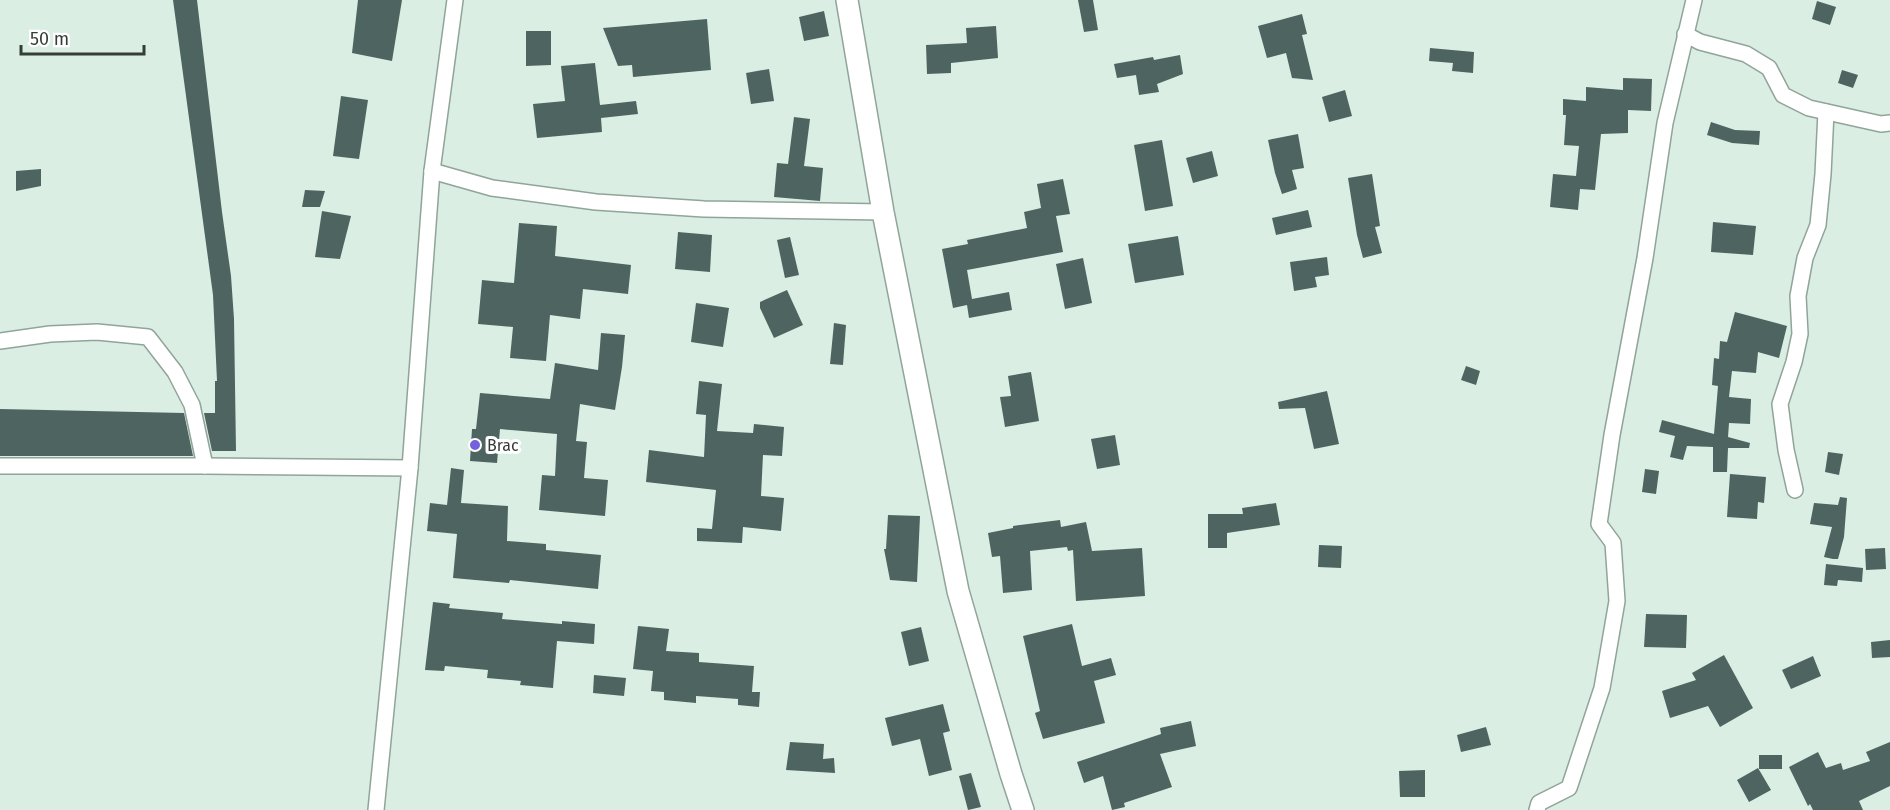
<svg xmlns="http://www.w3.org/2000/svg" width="1890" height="810" font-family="'Fira Sans',sans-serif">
  <rect width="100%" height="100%" fill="#daeee3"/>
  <g fill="#4e6461">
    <path d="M173,0H197L222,212L231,276L234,319L236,451H212L204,413H215V381H217L213,295Z"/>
    <path d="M358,0H402L392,61L352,53Z"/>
    <path d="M1078,0H1093L1098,30L1084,32Z"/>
    <path d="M1817,1L1836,7L1830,25L1812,19Z"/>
    <path d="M824,11L829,36L804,41L799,17Z"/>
    <path d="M1302,14L1307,34L1302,35L1313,80L1292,78L1286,53L1267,58L1258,26Z"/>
    <path d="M707,19L711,70L633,77L632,65L618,66L603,28Z"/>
    <path d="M996,26L998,58L951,63V73L927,74L926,45L967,43L966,28Z"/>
    <path d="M526,31H551V65L526,66Z"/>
    <path d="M1430,48L1474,52L1473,73L1452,71L1453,63L1429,61Z"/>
    <path d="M1180,55L1183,74L1157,84L1159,92L1139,95L1136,75L1117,78L1114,64L1153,57L1154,60Z"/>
    <path d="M595,63L600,105L636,101L638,114L601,118L602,132L537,138L533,104L565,101L561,66Z"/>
    <path d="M769,69L774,101L751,104L746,73Z"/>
    <path d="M1842,70L1858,75L1853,88L1838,83Z"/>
    <path d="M1623,78L1652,79L1651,111L1628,110V133L1601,134L1595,190L1580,189L1578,210L1550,207L1553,174L1576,176L1579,146L1564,145L1566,115H1563V99L1586,101V87L1623,90Z"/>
    <path d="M1345,90L1352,116L1329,122L1322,97Z"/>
    <path d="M341,96L368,100L359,159L333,156Z"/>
    <path d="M794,117L810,119L804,166L823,168L820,201L774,197L777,163L788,164Z"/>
    <path d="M1711,122L1735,130L1760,131L1759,145L1732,143L1707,135Z"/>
    <path d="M1298,134L1304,168L1292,170L1297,189L1282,194L1275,173L1268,140Z"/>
    <path d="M1162,140L1173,206L1145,211L1134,145Z"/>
    <path d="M1212,151L1218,176L1193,183L1186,158Z"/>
    <path d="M41,169V186L16,191V171Z"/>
    <path d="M1372,174L1380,226L1375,227L1382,253L1363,258L1357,235L1348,178Z"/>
    <path d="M1063,179L1070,214L1056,216L1063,252L967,270L972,299L1009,292L1012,310L969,318L967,305L953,308L942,249L968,244L967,240L1027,228L1024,212L1041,208L1037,184Z"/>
    <path d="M305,190L325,191L320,207H302Z"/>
    <path d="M1308,210L1312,227L1276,235L1272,218Z"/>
    <path d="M322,211L351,216L340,259L315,257Z"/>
    <path d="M1713,222L1756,226L1753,255L1711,252Z"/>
    <path d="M519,223L557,226L555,256L631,265L628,294L583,289L580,319L550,315L546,361L510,358L513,327L478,324L482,280L514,283Z"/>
    <path d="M678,232L712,235L710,272L675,269Z"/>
    <path d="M1178,236L1184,275L1135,283L1128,244Z"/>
    <path d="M790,237L799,275L785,278L777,240Z"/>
    <path d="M1327,257L1329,275L1315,277L1317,287L1294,291L1290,262Z"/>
    <path d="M1083,258L1092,303L1065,309L1056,264Z"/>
    <path d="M787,290L803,325L774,338L760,308V302Z"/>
    <path d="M696,303L729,308L723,347L691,342Z"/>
    <path d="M1735,312L1787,326L1779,358L1758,352L1756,373L1732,371L1729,397L1751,399L1750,424L1729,423L1728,437L1750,443L1749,448H1728L1727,472H1713V447L1687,446L1683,460L1670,457L1675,436L1659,432L1662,420L1714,434L1718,386L1712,385L1714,358L1719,359L1720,341L1727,342Z"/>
    <path d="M834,323L846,325L843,365L830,364Z"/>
    <path d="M601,333L625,335L622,367L615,410L580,404L576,441L587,442L584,478L608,480L605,516L539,510L542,475L555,476L557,434L500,429L497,463L470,461L472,429H476L480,393L550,399L555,363L598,370Z"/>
    <path d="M1466,366L1480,371L1476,385L1461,380Z"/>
    <path d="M1031,372L1039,421L1005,427L1000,397L1011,396L1008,376Z"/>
    <path d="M699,381L722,384L717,431L753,433L754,424L784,427L782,456L763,455L761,496L784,498L781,531L743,527L742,543L697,541V528L712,529L716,490L646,482L649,450L704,457L706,415L696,414Z"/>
    <path d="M1327,391L1339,444L1314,449L1305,408L1279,409L1278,402Z"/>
    <path d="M0,409L184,413L193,456H0Z"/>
    <path d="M1115,435L1120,465L1097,469L1091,439Z"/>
    <path d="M1828,452L1843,454L1839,475L1825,472Z"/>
    <path d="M451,468L464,470L461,503L508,506L507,541L546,544V550L601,555L598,589L510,580L509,583L453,578L457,534L427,531L430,503L447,505Z"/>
    <path d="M1645,469L1659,471L1656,494L1642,492Z"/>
    <path d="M1730,474L1766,477L1764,503L1758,502L1757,519L1727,517Z"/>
    <path d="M1840,497L1847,498L1844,537L1838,559H1833L1824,557L1832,527L1810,524L1814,503L1838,505Z"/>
    <path d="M1276,503L1280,525L1227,533V548H1208V514H1243L1242,508Z"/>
    <path d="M888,515L920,516L917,582L890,580L884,549H886Z"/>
    <path d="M1060,520L1061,527L1086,522L1092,551L1142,548L1145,596L1076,601L1073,550L1068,551L1067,547L1030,551L1032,590L1003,593L1000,556L992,557L988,533L1013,528V526Z"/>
    <path d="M1319,545L1342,546L1341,568L1318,567Z"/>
    <path d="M1885,548L1886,569L1866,570L1865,549Z"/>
    <path d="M1826,564L1863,568L1862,582L1838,580L1837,586L1824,585Z"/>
    <path d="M433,602L450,604L449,608L503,613L502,619L562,624V621L595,624L594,644L557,641L553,688L520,685L521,681L487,678L488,670L445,666L444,671L425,670Z"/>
    <path d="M1646,614L1687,615L1686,648L1644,647Z"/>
    <path d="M1072,624L1082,666L1111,658L1116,675L1094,681L1105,723L1043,739L1035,713L1040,711L1023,636Z"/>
    <path d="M638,626L669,629L666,651L699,653V662L754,666L752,692H760L759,707L738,705V699L696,696V703L664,700V692L651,691L653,671L633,669Z"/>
    <path d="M921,627L929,661L909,666L901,632Z"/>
    <path d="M1890,640V657L1872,658L1871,642Z"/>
    <path d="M1724,655L1753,708L1720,727L1708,706L1670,718L1662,691L1696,680L1692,673Z"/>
    <path d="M1813,656L1821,676L1791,689L1782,670Z"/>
    <path d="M594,675L626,678L624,696L593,693Z"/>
    <path d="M943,704L950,731L943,733L952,770L929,776L920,739L892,746L885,718Z"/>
    <path d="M1191,721L1196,746L1160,754L1172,787L1124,803L1125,807L1112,810L1103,776L1084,783L1077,762L1161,734L1160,728Z"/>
    <path d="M1486,727L1491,745L1461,752L1457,735Z"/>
    <path d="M790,742L824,744L823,759L834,758L835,773L786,770Z"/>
    <path d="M1890,742V786L1859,801L1863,810H1813L1810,804L1808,806L1789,767L1818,752L1826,768L1841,763L1843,770L1870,761L1866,752Z"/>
    <rect x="1759" y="755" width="23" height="14"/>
    <path d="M1758,768L1771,790L1749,802L1737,780Z"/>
    <path d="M1425,770V797H1400L1399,771Z"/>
    <path d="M971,773L981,807L968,810L959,776Z"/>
  </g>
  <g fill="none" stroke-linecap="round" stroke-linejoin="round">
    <g stroke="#91a499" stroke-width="18">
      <g id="street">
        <path d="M1685,34L1700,42L1746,54L1769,68L1783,95L1809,108L1881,124L1890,123"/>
        <path d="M432,171L492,188L596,202L704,209L883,212"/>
        <path d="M0,341L50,334L97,332L148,337L175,372L192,405L205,466"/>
        <path d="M0,466H205L410,468"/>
        <path d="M1795,490L1786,450L1780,404L1794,362L1800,334L1798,296L1805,258L1818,225L1823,174L1826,112"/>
        <path d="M376,810L410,468L432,171L455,0"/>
        <path d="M1537,810L1539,803L1569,788L1602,688L1617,601L1613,543L1599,524L1612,435L1645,258L1665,123L1694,0"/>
      </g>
    </g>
    <g stroke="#91a499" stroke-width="24">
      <path id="secondary" d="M847,0L883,212L958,591L1011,774L1023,810"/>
    </g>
    <use href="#street" stroke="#fff" stroke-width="15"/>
    <use href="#secondary" stroke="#fff" stroke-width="21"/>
  </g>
  <circle fill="#7461dc" stroke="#fff" stroke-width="2" cx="475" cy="445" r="6"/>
  <g text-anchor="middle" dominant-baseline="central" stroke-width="6" stroke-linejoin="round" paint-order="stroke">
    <g font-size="16" fill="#353d38" stroke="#fff" text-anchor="start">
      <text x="487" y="445">Brac</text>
    </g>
  </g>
  <path d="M21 45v9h123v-9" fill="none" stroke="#353d38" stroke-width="3"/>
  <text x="30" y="45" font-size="18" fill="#353d38" stroke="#ffffff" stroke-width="4.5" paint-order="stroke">50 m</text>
</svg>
